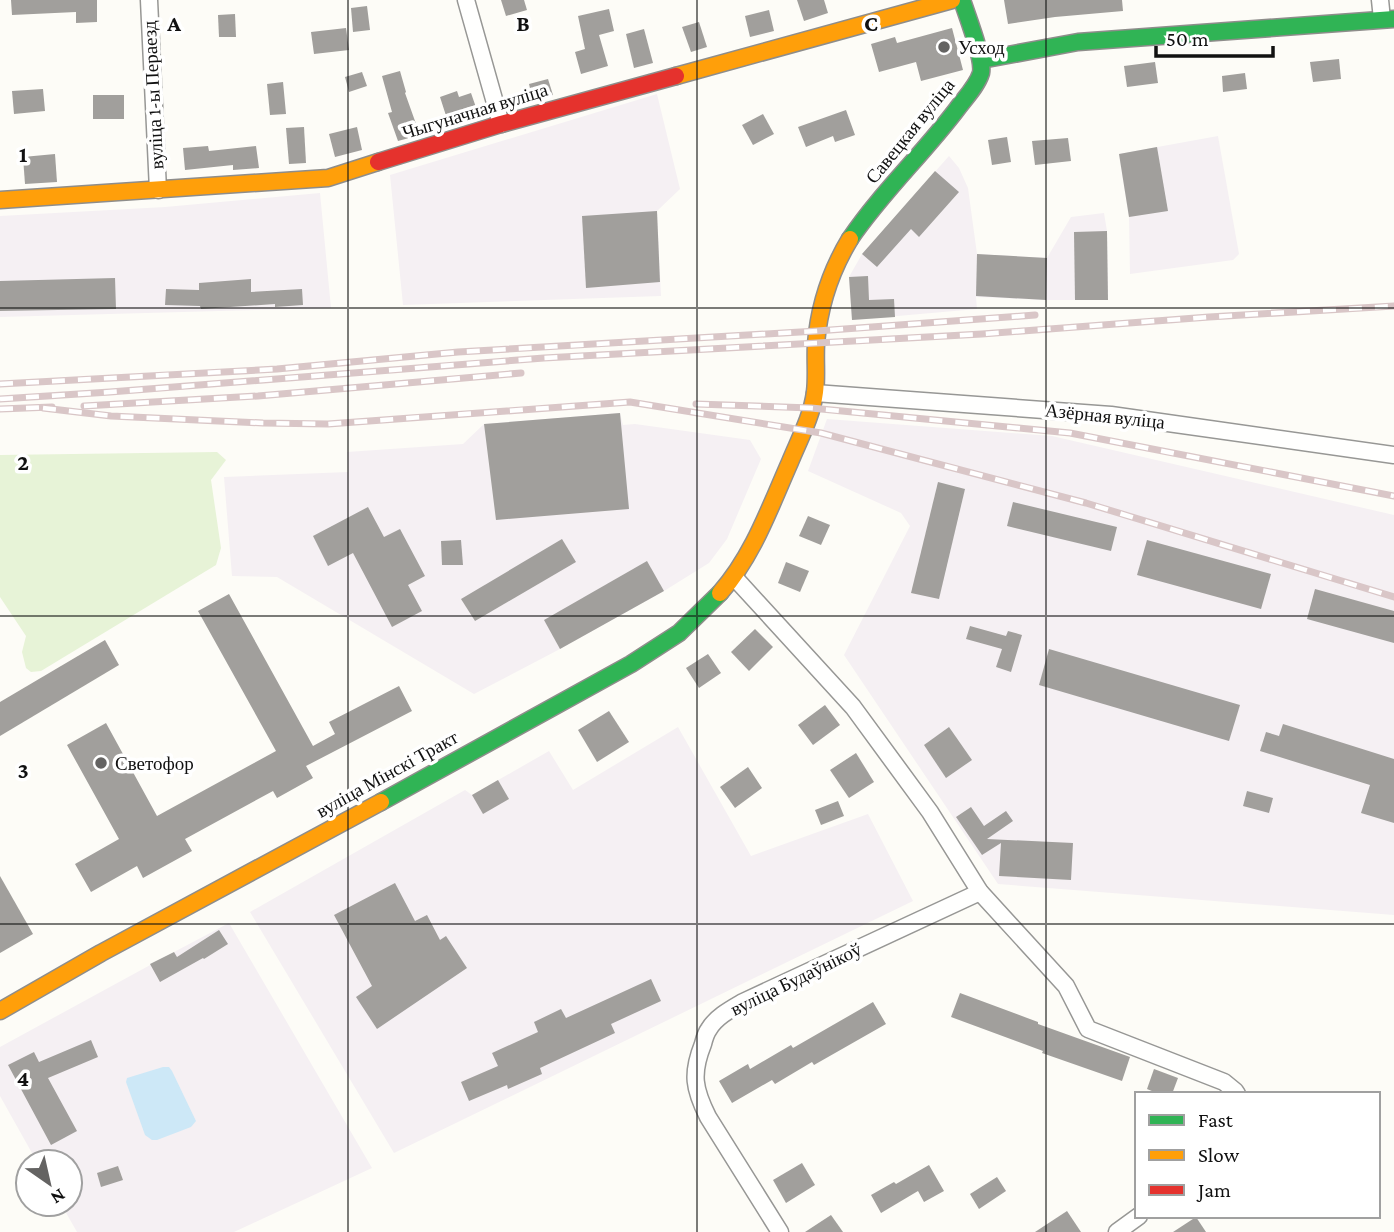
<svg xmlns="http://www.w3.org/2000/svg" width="1394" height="1232" font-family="'Crimson Pro',serif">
  <rect width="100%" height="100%" fill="#fdfcf7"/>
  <g fill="#f5f0f3">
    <path d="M657,94L680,189L657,211L661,296L403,305L390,175Z"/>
    <path d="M1218,136L1239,254L1233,260L1130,274L1129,217L1119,154Z"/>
    <path d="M949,156L959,168L968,188L977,254L1047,258L1071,217L1104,213L1107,231L1108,300H1046L976,297L977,309L852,320L849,277L862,254Z"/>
    <path d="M320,193L331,308L0,317V216L165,207Z"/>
    <path d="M620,413L623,425L635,424L750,440L761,459L727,539L709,563L664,591L560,649L474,694L277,577L232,576L224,477L348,472L347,452L463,444L484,424Z"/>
    <path d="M827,419L1052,436L1394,515V915L998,884L844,655L910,526L901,513L808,471Z"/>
    <path d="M678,727L751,856L868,814L913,901L394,1153L250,912L465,790L472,795L549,751L573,790Z"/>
    <path d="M229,923L372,1168L234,1232H77L61,1204H70V1162H37L0,1096V1047L174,952Z"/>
  </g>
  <path fill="#e7f3d7" d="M217,452L226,460L211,480L221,548L216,565L41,671L31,672L26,668L22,652L26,636L0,597V455Z"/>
  <path fill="#cde8f7" d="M163,1067H169L172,1071L196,1121L191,1127L157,1140H152L145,1135L126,1082L127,1078Z"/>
  <g fill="#a19f9c">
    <path d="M11,0H97V22L76,23V12L12,15Z"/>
    <path d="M501,0H524L527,10L506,16Z"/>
    <path d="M797,0H824L828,13L804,21Z"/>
    <path d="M1004,0H1122L1123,11L1055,17L1008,24Z"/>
    <path d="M367,6L370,30L353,32L351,8Z"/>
    <path d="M609,9L614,31L599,35L608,66L581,74L575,52L585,49L578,16Z"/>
    <path d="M769,10L774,31L750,37L745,16Z"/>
    <path d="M235,14L236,37H219L218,15Z"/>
    <path d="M699,22L707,47L691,52L682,27Z"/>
    <path d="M346,28L349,50L314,54L311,32Z"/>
    <path d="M952,28L963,70L921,81L916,62L879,72L871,44L895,37L897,43Z"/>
    <path d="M644,29L653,63L634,68L626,34Z"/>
    <path d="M1339,59L1341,79L1313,82L1310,62Z"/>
    <path d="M1155,62L1158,83L1127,87L1124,66Z"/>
    <path d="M400,71L406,92L405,93L420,135L398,141L388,113L392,112L382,76Z"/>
    <path d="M362,72L367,86L349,92L345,77Z"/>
    <path d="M1245,73L1247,89L1223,92L1222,76Z"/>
    <path d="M548,79L553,95L533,101L529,84Z"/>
    <path d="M283,82L286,114L270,115L267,84Z"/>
    <path d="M43,89L45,111L14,114L12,91Z"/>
    <path d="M457,91L459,97L471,93L479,116L449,125L440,97Z"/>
    <rect x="93" y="95" width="31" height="24"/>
    <path d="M846,110L855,135L835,142L833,136L806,147L798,127Z"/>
    <path d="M763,114L774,134L753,145L742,125Z"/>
    <path d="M304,127L306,163L289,164L286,128Z"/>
    <path d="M357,127L362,150L335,157L329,134Z"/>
    <path d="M1007,137L1011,162L992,165L988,140Z"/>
    <path d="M1068,138L1071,161L1035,165L1032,141Z"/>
    <path d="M208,146L209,151L256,146L259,168L233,170V165L185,170L183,148Z"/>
    <path d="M1157,147L1168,211L1129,217L1119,154Z"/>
    <path d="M55,154L57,182L25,184L23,157Z"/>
    <path d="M935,171L959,192L919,237L911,229L877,267L862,254Z"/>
    <path d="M657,211L660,282L586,288L582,216Z"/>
    <path d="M1107,231L1108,300H1075L1074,232Z"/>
    <path d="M977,254L1047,258L1046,300L976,296Z"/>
    <path d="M868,276L869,300L894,299L895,317L852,320L849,277Z"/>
    <path d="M115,278L116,309L0,311V281Z"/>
    <path d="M251,279V292L302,289L303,305L275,307V304L201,309L200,306L165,305L166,289L199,290V283Z"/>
    <path d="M620,413L629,509L496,520L484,424Z"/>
    <path d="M938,482L965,489L939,599L911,593Z"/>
    <path d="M1013,502L1117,527L1111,551L1007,526Z"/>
    <path d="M368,507L384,537L400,529L425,576L408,585L422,611L392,627L353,553L328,566L313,536Z"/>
    <path d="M808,516L830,525L821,545L799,536Z"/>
    <path d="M562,539L576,562L475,621L461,599Z"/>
    <path d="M461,540L463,565H442L441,541Z"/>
    <path d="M1147,540L1271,574L1261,609L1137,575Z"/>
    <path d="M647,561L664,591L560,649L544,620Z"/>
    <path d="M786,562L809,571L800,592L778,583Z"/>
    <path d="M1315,589L1394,611V643L1307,619Z"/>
    <path d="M229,594L313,746L335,734L329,722L399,686L412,711L306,766L313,778L277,798L273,791L185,839L192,851L143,878L137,866L91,892L75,864L119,839L67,745L106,723L157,816L276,751L198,611Z"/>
    <path d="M970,626L1006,636L1008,631L1022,635L1011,672L996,667L1002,649L966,639Z"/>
    <path d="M755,629L773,647L749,671L731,652Z"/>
    <path d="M105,640L119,665L0,736V702Z"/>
    <path d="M1049,649L1240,705L1229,741L1039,685Z"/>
    <path d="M708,654L721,673L699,688L686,668Z"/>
    <path d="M825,705L840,725L813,745L798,725Z"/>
    <path d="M609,711L629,742L597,762L578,730Z"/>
    <path d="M1283,724L1394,759V823L1361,813L1370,785L1260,751L1266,732L1279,736Z"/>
    <path d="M949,727L972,760L946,778L924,745Z"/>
    <path d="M856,753L874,782L849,798L830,770Z"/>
    <path d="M748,767L762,788L735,808L720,787Z"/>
    <path d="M498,780L509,799L483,814L472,795Z"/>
    <path d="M1247,791L1273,798L1269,813L1243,806Z"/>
    <path d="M838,801L844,816L821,825L815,810Z"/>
    <path d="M971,807L984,826L1006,811L1013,821L987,839L1073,843L1071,880L999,876L1001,843L982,855L956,817Z"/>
    <path d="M0,876L33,934L0,953Z"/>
    <path d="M395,883L415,921L427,915L440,940L446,936L467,968L377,1029L356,997L372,986L334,915Z"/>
    <path d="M219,930L228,944L204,959L203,958L160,982L150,964L174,952L177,957Z"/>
    <path d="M651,979L661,1001L611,1024L615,1033L540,1068L542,1074L508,1089L507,1085L469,1101L461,1082L498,1066L492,1053L538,1032L534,1022L561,1009L566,1018Z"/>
    <path d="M960,993L1038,1022V1024L1130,1057L1122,1081L1042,1053L1043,1051L951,1017Z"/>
    <path d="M873,1002L886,1024L814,1065L812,1062L775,1084L772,1080L732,1103L719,1081L748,1064L750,1069L791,1045L793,1048Z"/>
    <path d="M91,1040L98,1057L48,1078L77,1131L51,1145L8,1065L34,1052L39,1062Z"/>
    <path d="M1154,1069L1178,1078L1172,1094H1159L1147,1089Z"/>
    <path d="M802,1163L815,1185L786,1203L773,1180Z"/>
    <path d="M929,1165L944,1191L924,1202L918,1191L881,1213L871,1195L894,1182L896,1184Z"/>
    <path d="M118,1166L123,1180L101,1187L97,1173Z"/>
    <path d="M997,1177L1006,1191L979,1209L970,1194Z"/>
    <path d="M1067,1211L1081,1232H1035Z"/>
    <path d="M831,1215L843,1232H805Z"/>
    <path d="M1196,1217L1206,1232H1173Z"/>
  </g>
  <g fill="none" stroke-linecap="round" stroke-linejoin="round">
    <g stroke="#979795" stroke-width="19">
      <g id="street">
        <path d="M149,0L158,190"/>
        <path d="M466,0L501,124"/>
        <path d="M1380,0L1382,19"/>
        <path d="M815,393L1111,415L1394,455"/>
        <path d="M734,577L853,707L930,812L980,892L1066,986L1088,1029L1224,1082L1235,1091L1237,1094"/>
        <path d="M780,1232L708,1117C694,1089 691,1074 703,1044C704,1040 706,1033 709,1029C716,1017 731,1009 743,1002L980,892"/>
        <path d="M1117,1232L1139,1216"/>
      </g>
    </g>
    <g stroke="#8e8d8b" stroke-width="19">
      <g id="fast">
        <path d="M981,60L1078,42L1394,19"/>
        <path d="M850,239C881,193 923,154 957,109C965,98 977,86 981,73C984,58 967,16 962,0"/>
        <path d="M381,802L631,664L679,633L720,593"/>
      </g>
    </g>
    <g stroke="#8e8d8b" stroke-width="19">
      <g id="slow">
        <path d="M676,76L952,0"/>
        <path d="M0,200L328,178L378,162"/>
        <path d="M720,593C753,556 770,507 790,462C799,440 812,416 815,392C817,377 815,360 816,344C819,306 830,272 850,239"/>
        <path d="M0,1011L101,953L381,802"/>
      </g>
    </g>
    <g stroke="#8e8d8b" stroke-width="19">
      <path id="jam" d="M378,162L501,124L676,76"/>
    </g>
    <use href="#street" stroke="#fffffe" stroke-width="16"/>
    <use href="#fast" stroke="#30b455" stroke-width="16"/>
    <use href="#slow" stroke="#ff9f0a" stroke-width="16"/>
    <use href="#jam" stroke="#e5322d" stroke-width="16"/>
    <g stroke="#d9c6c7" stroke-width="7">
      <g id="rail">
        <path d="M0,384L277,369L458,352L817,331L1035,315"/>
        <path d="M0,399L110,392L544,358L982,334L1209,317L1394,306"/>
        <path d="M696,404L811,408L1070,433L1394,496"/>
        <path d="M84,406L258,396L521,373"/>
        <path d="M43,408L111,416L263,423L328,424L630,402L821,433L1086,503L1394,597"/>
        <path d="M0,409L52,407"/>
      </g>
    </g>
    <use href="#rail" stroke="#fff" stroke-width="4.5" stroke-dasharray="13" stroke-linecap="butt"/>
  </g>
  <path fill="none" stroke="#111" stroke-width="2" stroke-opacity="0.55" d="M348,0V1232M697,0V1232M1046,0V1232M0,308H1394M0,616H1394M0,924H1394"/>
  <g fill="#646362" stroke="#fff" stroke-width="2.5">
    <circle cx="944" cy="47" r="7"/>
    <circle cx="101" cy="763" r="7"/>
  </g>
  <g text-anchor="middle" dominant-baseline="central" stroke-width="7" stroke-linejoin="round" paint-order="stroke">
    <g font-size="19" fill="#111" stroke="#fff" text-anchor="start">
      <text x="958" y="47">Усход</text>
      <text x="115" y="763">Светофор</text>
    </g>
    <g font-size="19" fill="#111" stroke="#fff">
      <text transform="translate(153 95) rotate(-93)">вуліца 1-ы Пераезд</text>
      <text transform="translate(475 111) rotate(-17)">Чыгуначная вуліца</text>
      <text transform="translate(910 131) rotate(-51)">Савецкая вуліца</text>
      <text transform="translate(1105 416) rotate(6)">Азёрная вуліца</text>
      <text transform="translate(387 774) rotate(-29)">вуліца Мінскі Тракт</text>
      <text transform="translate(796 979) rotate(-26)">вуліца Будаўнікоў</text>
    </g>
  </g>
  <g font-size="23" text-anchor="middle" font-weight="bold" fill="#111" stroke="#fff" stroke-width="7" stroke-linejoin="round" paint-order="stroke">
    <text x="174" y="31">A</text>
    <text x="523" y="31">B</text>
    <text x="871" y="31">C</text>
    <text x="23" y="162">1</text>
    <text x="23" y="470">2</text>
    <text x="23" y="778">3</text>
    <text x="23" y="1086">4</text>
  </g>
  <rect x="1135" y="1092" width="245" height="126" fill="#ffffff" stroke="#a0a0a0" stroke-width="2"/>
  <rect x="1149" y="1115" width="35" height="10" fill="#30b455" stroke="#a0a0a0" stroke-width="2"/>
  <text x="1198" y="1127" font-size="21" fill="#111111">Fast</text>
  <rect x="1149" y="1150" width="35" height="10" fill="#ff9f0a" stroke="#a0a0a0" stroke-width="2"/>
  <text x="1198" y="1162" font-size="21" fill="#111111">Slow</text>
  <rect x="1149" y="1185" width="35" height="10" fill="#e5322d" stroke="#a0a0a0" stroke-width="2"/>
  <text x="1198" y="1197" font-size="21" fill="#111111">Jam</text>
  <g transform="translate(49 1183) rotate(146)"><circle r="33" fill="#ffffff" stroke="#a0a0a0" stroke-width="2"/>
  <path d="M0-5L12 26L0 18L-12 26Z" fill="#646362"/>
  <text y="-10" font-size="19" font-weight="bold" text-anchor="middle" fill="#111111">N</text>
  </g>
  <path d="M1156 46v10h117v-10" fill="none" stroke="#111111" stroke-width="3.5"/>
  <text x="1166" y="46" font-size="21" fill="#111111" stroke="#ffffff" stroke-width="5" paint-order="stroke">50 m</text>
</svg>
